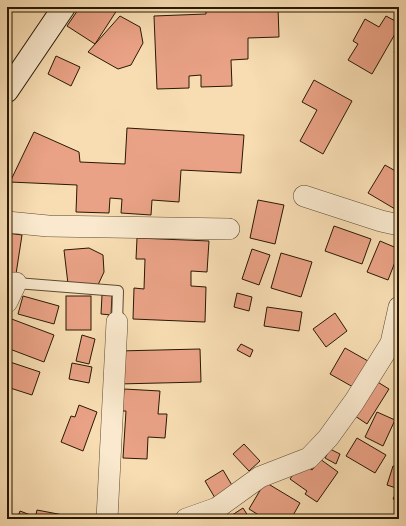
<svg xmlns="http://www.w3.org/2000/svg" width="406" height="526" font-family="Vollkorn,serif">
  <rect width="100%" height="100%" fill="#f8ddb3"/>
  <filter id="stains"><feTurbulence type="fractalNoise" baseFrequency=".005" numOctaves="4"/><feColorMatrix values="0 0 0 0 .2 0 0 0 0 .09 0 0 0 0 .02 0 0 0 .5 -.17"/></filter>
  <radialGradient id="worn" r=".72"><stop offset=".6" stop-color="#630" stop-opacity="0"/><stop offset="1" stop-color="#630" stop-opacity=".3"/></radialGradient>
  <g fill="#eaa286" stroke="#281903">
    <path d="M80,7H119L95,44L67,26Z"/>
    <path d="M206,7H278L279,37L248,38V59L231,60L232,86L201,87V75L189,76V88L157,89L154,16L206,14Z"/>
    <path d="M120,16L140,27L143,43L131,65L118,69L88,52Z"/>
    <path d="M386,16L399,23V27L372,74L348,60L358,44L353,41L365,19L379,27Z"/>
    <path d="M399,43V56L394,53Z"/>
    <path d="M56,56L80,67L71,86L48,74Z"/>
    <path d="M314,80L352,101L323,154L300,141L317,110L302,102Z"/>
    <path d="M127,128L244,135L241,173L181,170L179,202L152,200L151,215L121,213L122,199L110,198L109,213L76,212L77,185L10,182L34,132L79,152L80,162L125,164Z"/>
    <path d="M385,165L399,173V202L395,209L368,193Z"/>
    <path d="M258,200L284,205L275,244L250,238Z"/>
    <path d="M334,226L371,239L362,264L325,251Z"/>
    <path d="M7,233L22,235L16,274L7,273Z"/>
    <path d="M137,238L209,241L207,272L191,271V286L206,287L205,322L133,319L134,288L144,289L145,259H136Z"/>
    <path d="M380,241L399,249V252L388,280L367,272Z"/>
    <path d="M89,248L103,255L104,272L98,285L68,284L64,250Z"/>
    <path d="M252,249L270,255L259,285L242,279Z"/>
    <path d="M281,253L312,262L301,297L271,288Z"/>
    <path d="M237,293L252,297L249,311L234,307Z"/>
    <path d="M102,295H112L111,315L101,314Z"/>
    <path d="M23,296L59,306L54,324L18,314Z"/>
    <rect x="66" y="296" width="25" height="34"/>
    <path d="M267,307L302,312L299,331L264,326Z"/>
    <path d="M335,313L347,331L326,347L313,329Z"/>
    <path d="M9,318L54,335L44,362L7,348V322Z"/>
    <path d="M82,335L95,339L89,364L76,361Z"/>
    <path d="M241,344L253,350L250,357L237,350Z"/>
    <path d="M345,348L368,361L353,387L330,374Z"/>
    <path d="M200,349L201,382L118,384V351Z"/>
    <path d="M7,361L40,372L32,395L7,387Z"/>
    <path d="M72,363L92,367L89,383L69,379Z"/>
    <path d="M376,381L389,389L367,424L355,416Z"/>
    <path d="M124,389L160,391L158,414H167L165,438L148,437L147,459L123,458L126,411H122Z"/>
    <path d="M79,405L97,412L83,451L61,442L71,416L75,417Z"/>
    <path d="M377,412L395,420L383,446L365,437Z"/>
    <path d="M357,438L386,455L375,473L346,456Z"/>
    <path d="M244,444L260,461L249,471L233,454Z"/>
    <path d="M330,449L340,454L336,464L325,458Z"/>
    <path d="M320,459L338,472L317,502L305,494L307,491L290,479L302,462L312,470Z"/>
    <path d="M393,466L399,468V489L387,485Z"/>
    <path d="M223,470L233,487L215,498L205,481Z"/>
    <path d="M265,482L300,503L291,519H265L249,509Z"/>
    <path d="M397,491L399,492V501L393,499Z"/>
    <path d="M243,508L250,519H226Z"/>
    <path d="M37,510L84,519H35Z"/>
    <path d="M20,511L33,516L32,519H17Z"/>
  </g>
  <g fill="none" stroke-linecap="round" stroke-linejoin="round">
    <g stroke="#5c4a2f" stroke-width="12">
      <path id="lane" d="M16,283L118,291L117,322"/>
    </g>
    <g stroke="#5c4a2f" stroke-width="22">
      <g id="street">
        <path d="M304,196L381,221L399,225"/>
        <path d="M7,222L48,226L229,229"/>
        <path d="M7,283H16L7,302"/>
        <path d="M107,519L117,322"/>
        <path d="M186,519L217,508L260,477L309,458L328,438L354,402L391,343L399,307"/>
      </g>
    </g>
    <g stroke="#281903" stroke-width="24">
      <path id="secondary" d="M7,91L64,7"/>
    </g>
    <use href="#lane" stroke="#fae9ce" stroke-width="10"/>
    <use href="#street" stroke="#fae9ce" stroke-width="21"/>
    <use href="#secondary" stroke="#fae9ce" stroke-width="22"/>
  </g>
  <rect width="406" height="526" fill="none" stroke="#f8ddb3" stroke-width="24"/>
  <rect x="8" y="8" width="390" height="510" fill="none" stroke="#281903" stroke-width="2"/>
  <rect x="12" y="12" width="382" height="502" fill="none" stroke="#281903"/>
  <rect width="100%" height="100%" filter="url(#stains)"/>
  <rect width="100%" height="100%" fill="url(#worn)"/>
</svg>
